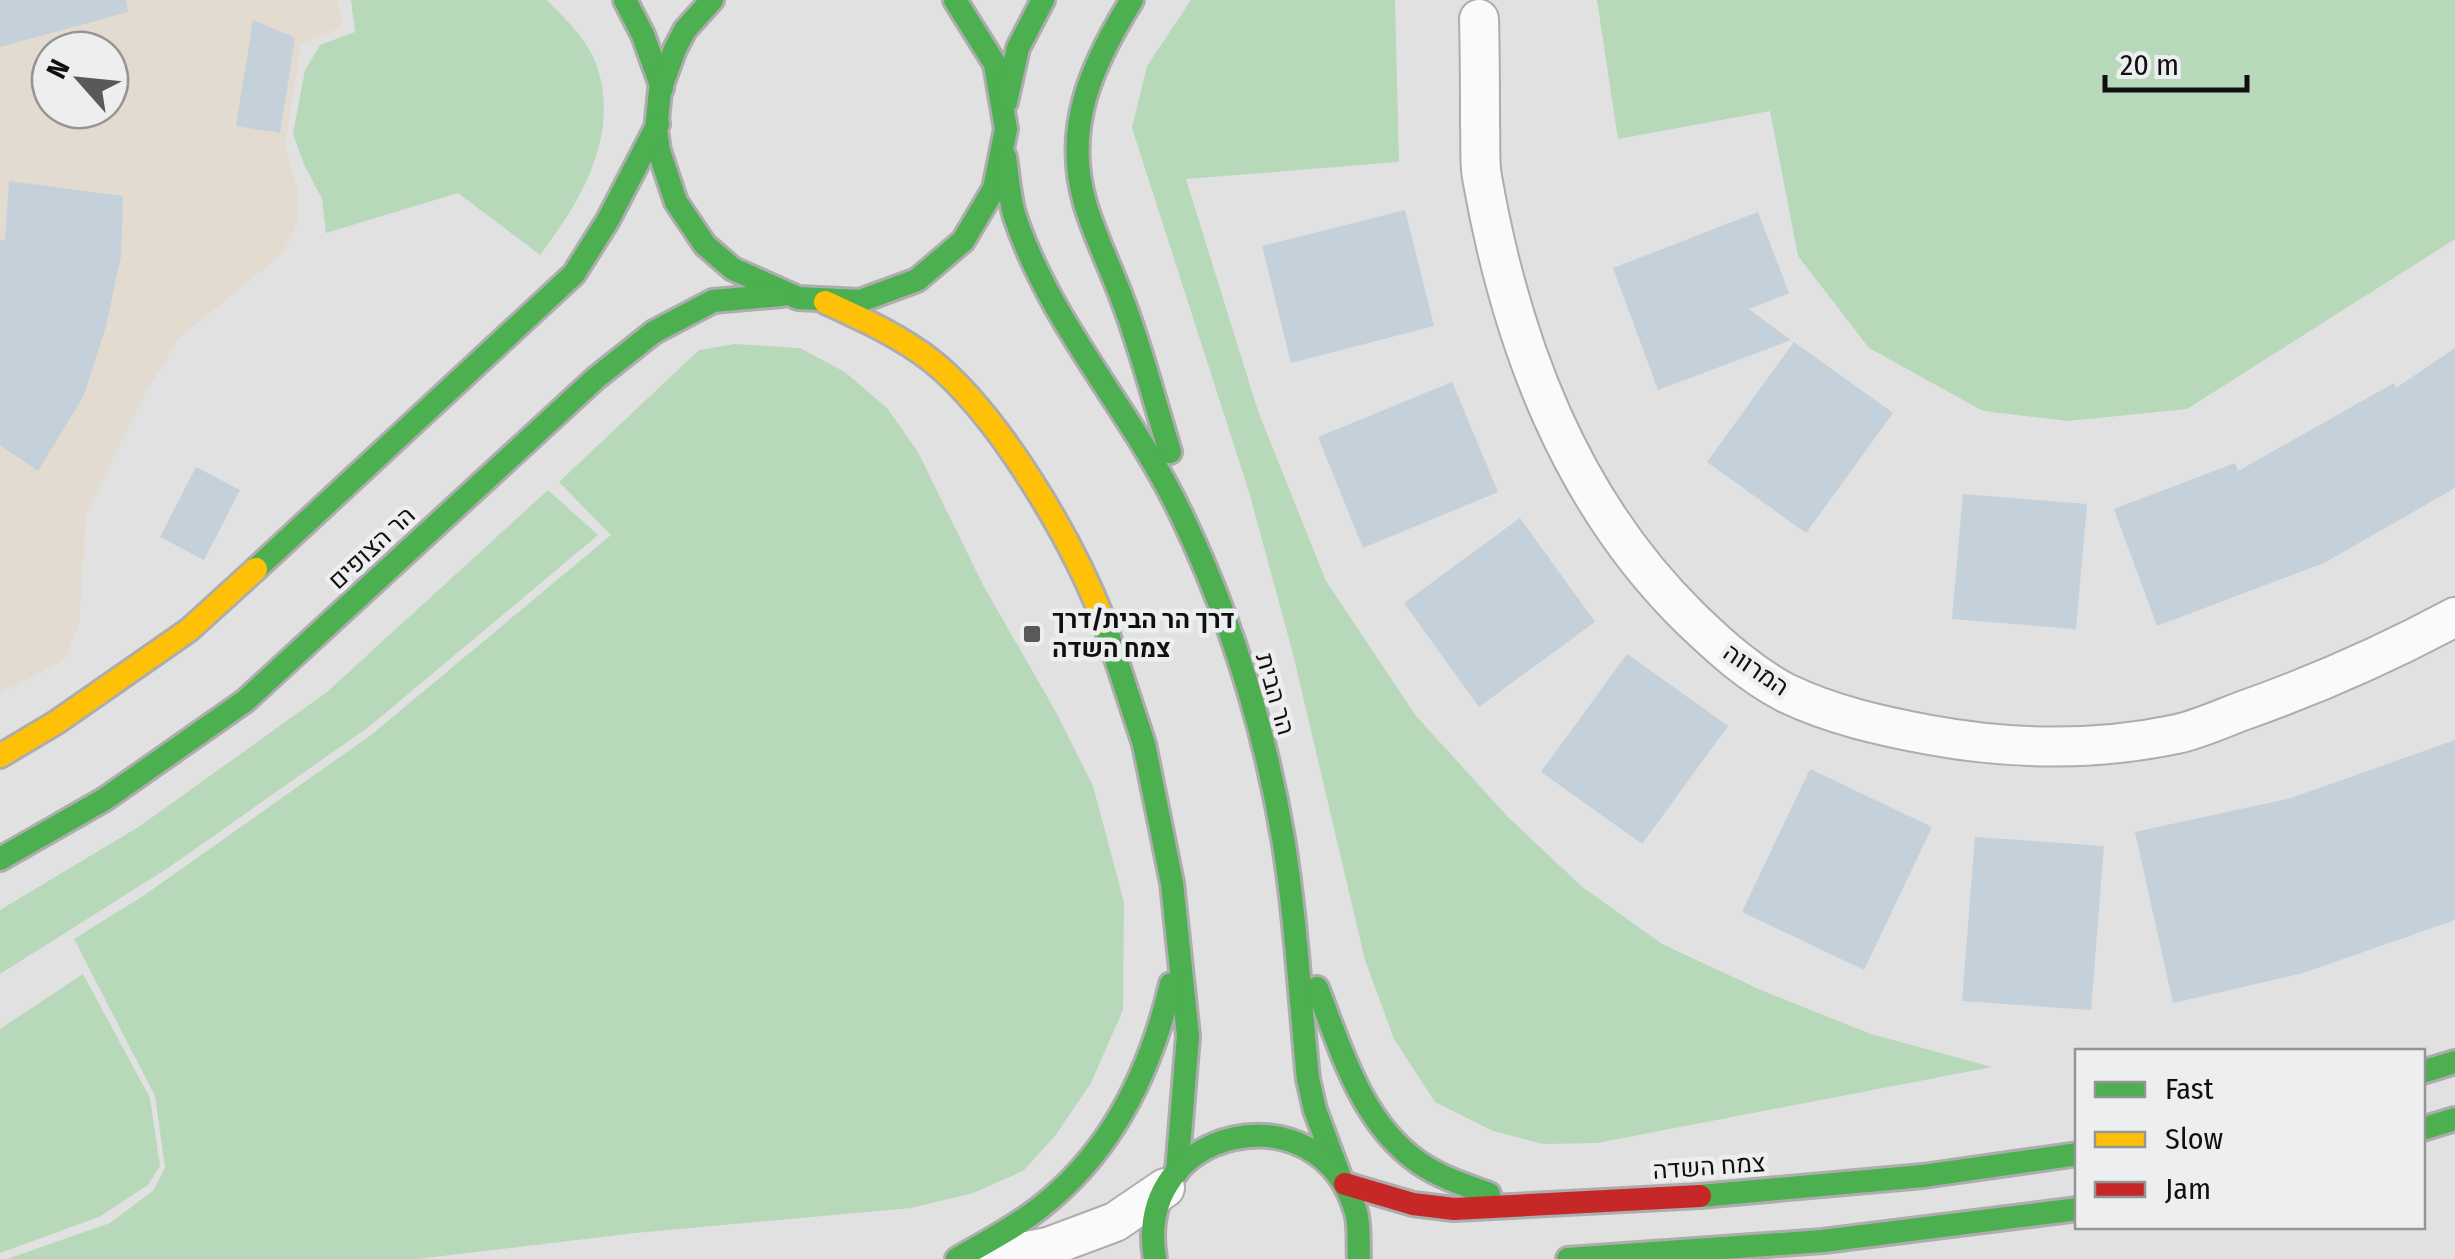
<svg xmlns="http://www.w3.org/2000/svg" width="2455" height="1259" font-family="'Fira Sans Condensed',Heebo,sans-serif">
  <rect width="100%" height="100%" fill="#e1e1e1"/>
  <path fill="#e3dad0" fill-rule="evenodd" d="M0,0H338L342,26L301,44L285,147L297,187L298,220L283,253L180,337L144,395L86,514L79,623L64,660L0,693ZM50,50H110V110H50Z"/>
  <g fill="#b8d8ba">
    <path d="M351,0H547C565,19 590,42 598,69C619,139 580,202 540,255L458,193L326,233L322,199L304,164L293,134L305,70L320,45L355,32Z"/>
    <path d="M1191,0H1395L1399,162L1186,179L1258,411L1326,581L1416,716L1507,816L1581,886L1662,944L1763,991L1871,1034L1992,1067L1597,1143L1543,1144L1493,1131L1435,1102L1394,1039L1365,960L1293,654L1249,492L1132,128L1147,66Z"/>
    <path d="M1597,0H2455V239L2187,409L2068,421L1983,411L1869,348L1798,256L1770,111L1618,139Z"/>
    <path d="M735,344L800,348L845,372L887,408L918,452L983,585L1056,712L1093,786L1124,902L1123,1010L1091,1083L1055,1136L1023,1171L973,1193L911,1208L635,1233L417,1259H7L110,1223L154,1190L165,1167L155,1096L74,939L143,896L371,735L611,535L559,482L699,350Z"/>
    <path d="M548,490L598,535L370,726L168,868L0,974V910L140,826L327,692Z"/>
    <path d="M83,974L150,1098L160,1166L148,1185L99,1217L0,1253V1029Z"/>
  </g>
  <g fill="#c4d0da">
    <path d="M0,0H126L128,12L0,47Z"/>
    <path d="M253,20L295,38L280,133L236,126Z"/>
    <path d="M9,181L123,196L121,256L106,326L84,395L38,471L0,445V239L5,241Z"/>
    <path d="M1405,210L1434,326L1291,363L1262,246Z"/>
    <path d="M1758,212L1789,293L1749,309L1791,340L1658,390L1613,268Z"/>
    <path d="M1794,342L1893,413L1806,533L1707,462Z"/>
    <path d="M2455,348V488L2324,563L2157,626L2114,509L2235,463L2238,471L2394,383L2396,388Z"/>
    <path d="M1452,382L1498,492L1363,548L1318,437Z"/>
    <path d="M196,467L240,490L204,560L160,537Z"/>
    <path d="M1963,494L2087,504L2076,629L1952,619Z"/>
    <path d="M1520,518L1595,622L1479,707L1404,603Z"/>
    <path d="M1627,654L1728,726L1642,844L1541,772Z"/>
    <path d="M2455,740V920L2303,973L2173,1003L2135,832L2291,798Z"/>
    <path d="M1810,769L1932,827L1864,970L1742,912Z"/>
    <path d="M1975,837L2104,846L2091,1010L1962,1001Z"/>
  </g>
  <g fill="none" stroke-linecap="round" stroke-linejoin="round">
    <g stroke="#adadad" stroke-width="42">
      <g id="street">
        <path d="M1479,19C1480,54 1480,90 1480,125C1481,142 1479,160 1482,177C1511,342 1570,501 1691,619C1720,647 1750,674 1786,693C1832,715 1881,726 1930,735C2012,750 2096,751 2177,734C2199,729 2221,719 2242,711C2316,685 2386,654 2455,617"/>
        <path d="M985,1259L1048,1247L1115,1222L1165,1188"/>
      </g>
    </g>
    <g stroke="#adadad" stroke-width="28">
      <g id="fast">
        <path d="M625,0L643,35L662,88"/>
        <path d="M712,0L685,30L675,49L660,90L656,131L659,151L676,202L705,245L733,269L798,298L860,301L917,280L963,241L994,189L1006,129L995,64L955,0"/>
        <path d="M1132,0C1092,64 1063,127 1085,203C1095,238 1112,270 1124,304C1142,352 1155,403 1170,452"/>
        <path d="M1006,102L1018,48L1043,0"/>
        <path d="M1005,157C1008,177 1009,198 1015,217C1051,325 1132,411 1181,514C1230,616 1264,726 1283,838C1296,918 1300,999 1308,1079L1315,1110L1339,1174"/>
        <path d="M256,569L574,274L608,220L658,124"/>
        <path d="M1104,622L1144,744L1172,883L1188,1036L1177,1172"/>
        <path d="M0,859L105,799L245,701L596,378L654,332L713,301L782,295"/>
        <path d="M1317,988C1341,1049 1361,1122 1418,1162C1439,1177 1465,1185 1489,1194"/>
        <path d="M2422,1072L2455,1062"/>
        <path d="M2422,1129L2455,1119"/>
        <path d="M1700,1196L1923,1176L2078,1154"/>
        <path d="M957,1259C986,1242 1016,1227 1042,1206C1113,1150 1151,1070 1171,984"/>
        <path d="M1155,1259C1132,1126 1320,1086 1356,1212C1360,1226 1358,1244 1359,1259"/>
        <path d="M1568,1259L1823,1241L2078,1209"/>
      </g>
    </g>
    <g stroke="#adadad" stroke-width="28">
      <g id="slow">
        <path d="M825,302C862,319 900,336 932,361C1000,416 1073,541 1104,622"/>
        <path d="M0,756L57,722L189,630L256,569"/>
      </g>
    </g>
    <g stroke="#adadad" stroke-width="28">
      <path id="jam" d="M1345,1184L1413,1204L1454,1209L1700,1196"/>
    </g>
    <use href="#street" stroke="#fafafa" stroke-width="38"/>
    <use href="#fast" stroke="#4caf50" stroke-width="22"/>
    <use href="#slow" stroke="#ffc107" stroke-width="22"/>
    <use href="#jam" stroke="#c62828" stroke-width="22"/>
  </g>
  <rect fill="#595959" stroke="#edeeef" stroke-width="4" x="1022" y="624" width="20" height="20" rx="5"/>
  <g text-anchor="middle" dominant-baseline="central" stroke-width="9" stroke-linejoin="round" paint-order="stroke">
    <g font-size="25" fill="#101010" stroke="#edeeef">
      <text transform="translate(372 548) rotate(-43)">הר הצופים</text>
      <text transform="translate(1756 670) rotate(34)">המרווה</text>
      <text transform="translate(1275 694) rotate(74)">הר הבית</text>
      <text transform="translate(1709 1167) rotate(-4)">צמח השדה</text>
    </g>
    <g font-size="25" font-weight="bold" fill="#101010" stroke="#edeeef" text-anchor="start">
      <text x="1052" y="620">דרך הר הבית/דרך<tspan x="1052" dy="29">צמח השדה</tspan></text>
    </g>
  </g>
  <rect x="2075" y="1049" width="350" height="180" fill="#edeeef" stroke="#959596" stroke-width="2.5"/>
  <rect x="2095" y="1082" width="50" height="15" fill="#4caf50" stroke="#959596" stroke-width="2.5"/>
  <text x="2165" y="1099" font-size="30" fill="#101010">Fast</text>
  <rect x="2095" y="1132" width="50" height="15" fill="#ffc107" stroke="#959596" stroke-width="2.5"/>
  <text x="2165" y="1149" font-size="30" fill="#101010">Slow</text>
  <rect x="2095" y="1182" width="50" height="15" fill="#c62828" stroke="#959596" stroke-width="2.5"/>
  <text x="2165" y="1199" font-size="30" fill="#101010">Jam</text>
  <g transform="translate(80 80) rotate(297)"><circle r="48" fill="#edeeef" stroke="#959596" stroke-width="2.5"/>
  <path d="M0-8L18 38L0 25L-18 38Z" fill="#595959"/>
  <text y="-15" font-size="28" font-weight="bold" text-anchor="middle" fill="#101010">N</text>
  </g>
  <path d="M2105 75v15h142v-15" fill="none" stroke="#101010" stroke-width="5"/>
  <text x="2120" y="75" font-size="30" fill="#101010" stroke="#edeeef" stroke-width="8" paint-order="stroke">20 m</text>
</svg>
